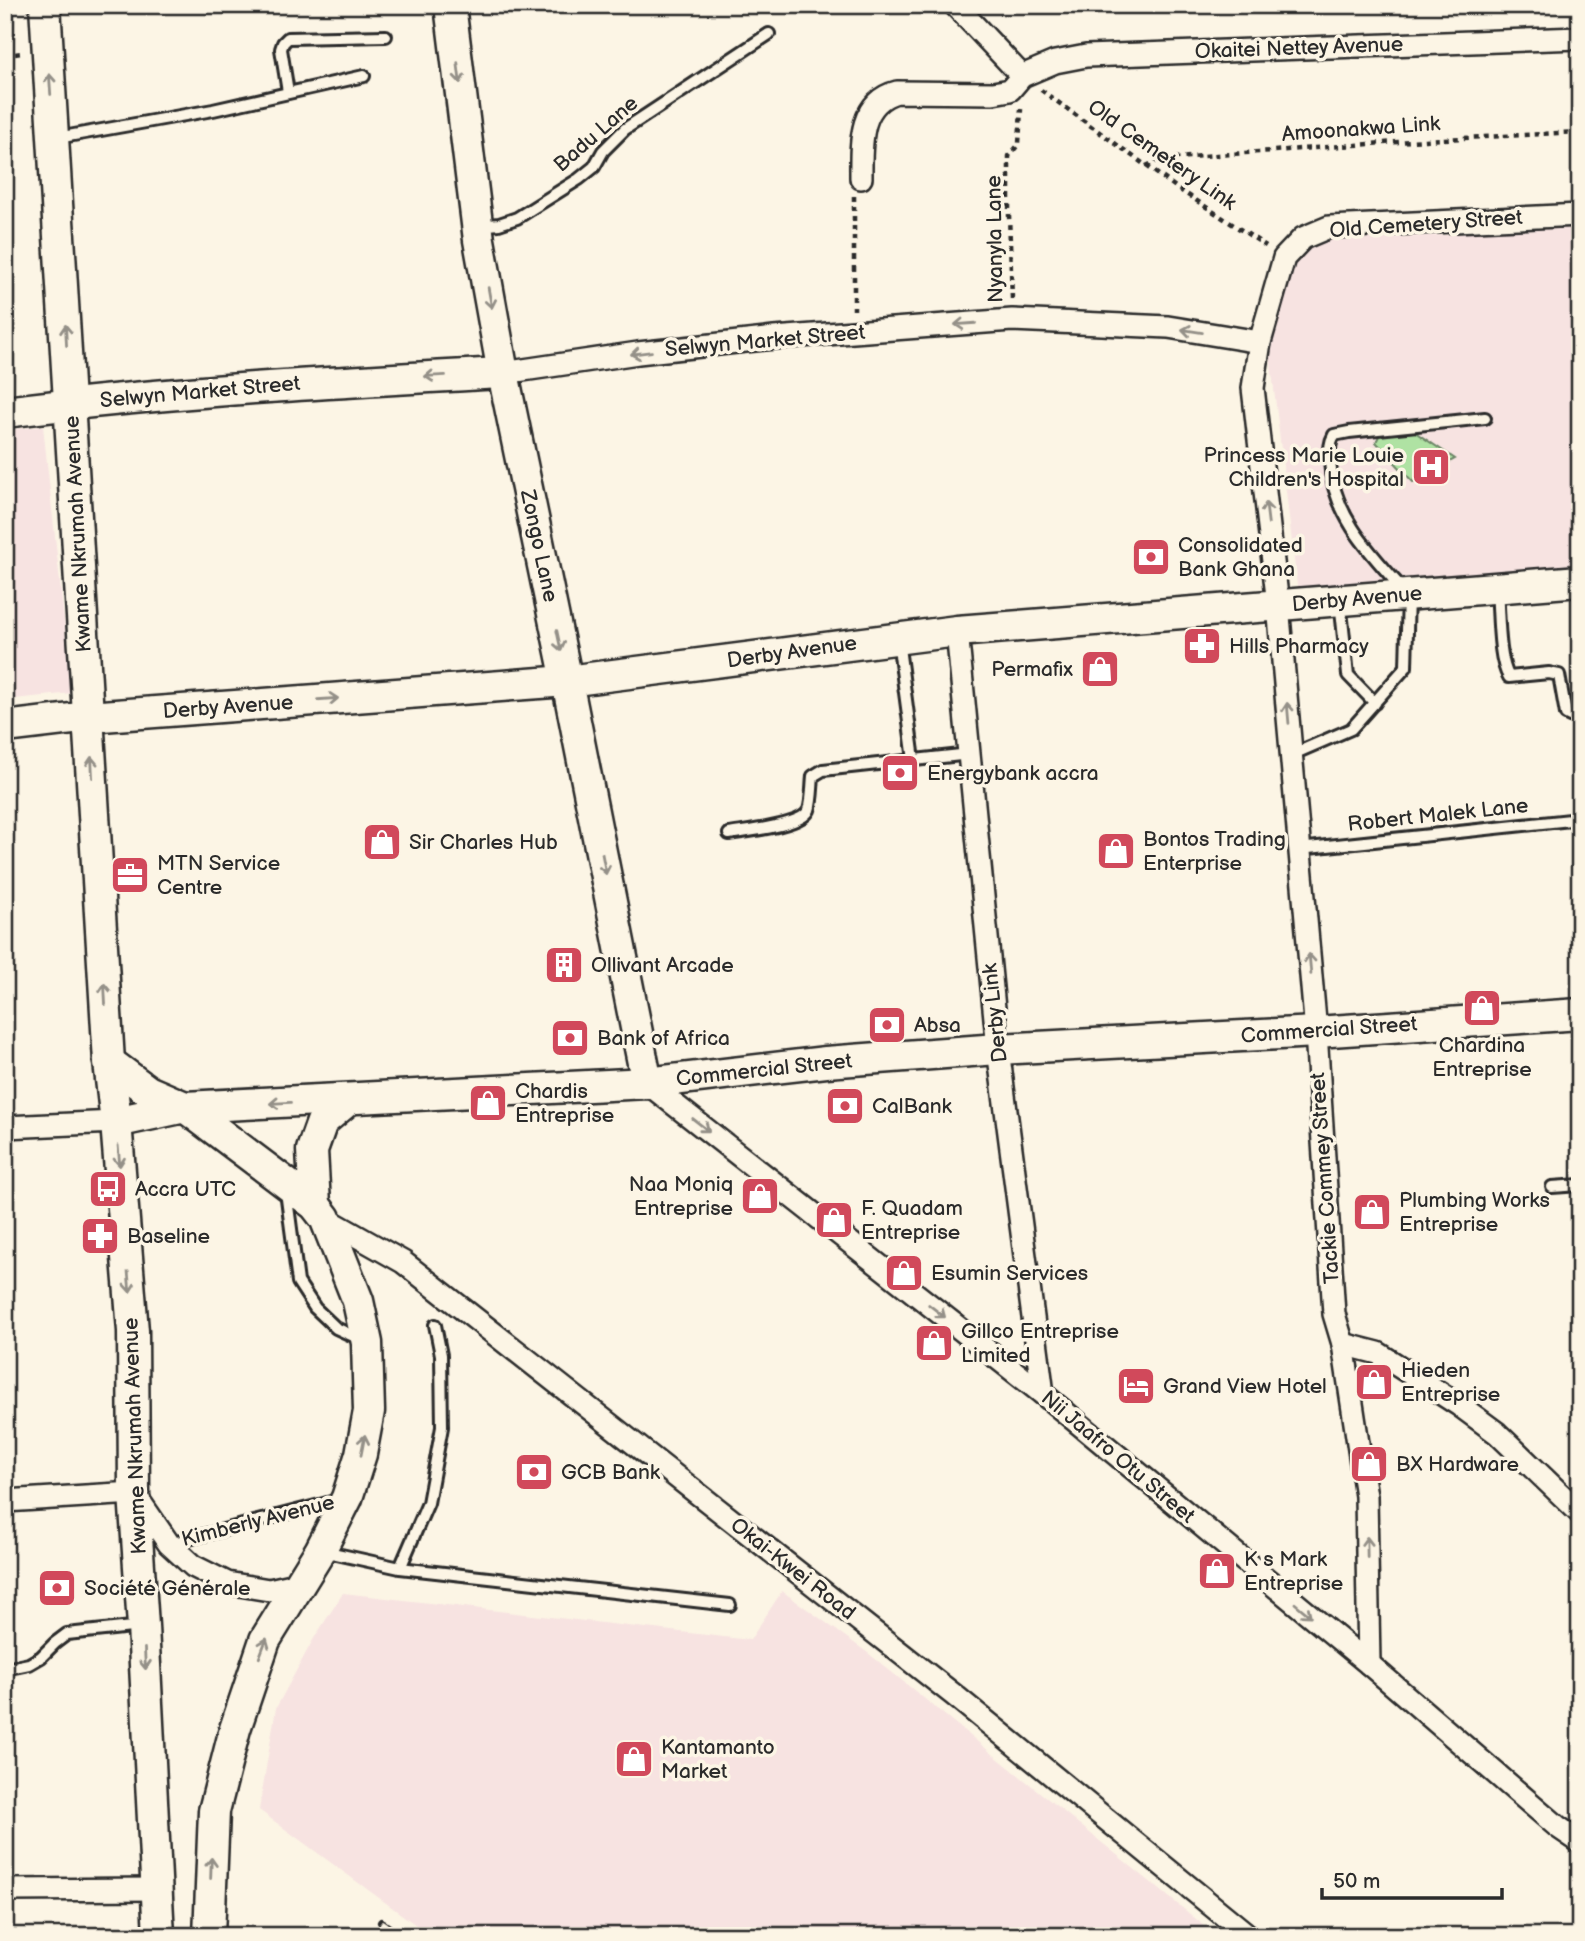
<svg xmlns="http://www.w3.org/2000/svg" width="1585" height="1941" font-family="'Balsamiq Sans',sans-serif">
  <rect width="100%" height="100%" fill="#fcf5e5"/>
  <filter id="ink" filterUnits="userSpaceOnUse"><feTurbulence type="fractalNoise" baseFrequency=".0143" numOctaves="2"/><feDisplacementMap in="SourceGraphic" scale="14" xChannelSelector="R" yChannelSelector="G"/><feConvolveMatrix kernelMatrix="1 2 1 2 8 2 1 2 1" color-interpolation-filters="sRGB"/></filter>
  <g filter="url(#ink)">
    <g fill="#f7e3e1">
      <path d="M1580,222V579L1299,602L1270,355L1277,266L1319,240L1445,235Z"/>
      <path d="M43,426L72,693L5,700V430Z"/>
      <path d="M782,1591L868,1653L1217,1936H431L259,1810L276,1708L313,1640L343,1593L750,1640Z"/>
    </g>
    <path fill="#afe2a3" stroke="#6d8667" stroke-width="2" d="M1406,426L1455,459L1413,482L1376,442L1383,428Z"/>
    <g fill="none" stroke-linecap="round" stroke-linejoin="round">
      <g stroke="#2b2b2b" stroke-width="16">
        <g id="lane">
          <path d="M288,92L281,49L283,43L288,38L386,36"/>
          <path d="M57,138L213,110L364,76"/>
          <path d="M478,226L499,224L517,218L579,179L594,167L603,151L625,129L769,34"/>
          <path d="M1497,590C1499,611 1498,660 1509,677L1549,673L1559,675L1566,714L1570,716H1580"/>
          <path d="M1340,601L1348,675L1375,703"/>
          <path d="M898,640L914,760"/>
          <path d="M1291,755L1351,729L1406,667L1408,595C1373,556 1332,516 1330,461C1330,451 1329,444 1334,435L1349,432L1485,418"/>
          <path d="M729,834C746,831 802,826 809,810C812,802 812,785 813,776L823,770L970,754"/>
          <path d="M1299,849L1580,819"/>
          <path d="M1552,1187L1580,1185"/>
          <path d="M286,1191L298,1282L315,1308L336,1328L362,1340"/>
          <path d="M169,1544L339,1500"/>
          <path d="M323,1551L400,1568L730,1605"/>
          <path d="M400,1568L428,1503L442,1427L441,1355L435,1325"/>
          <path d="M5,1669L29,1664L41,1657L55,1643L67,1634L141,1626"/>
        </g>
      </g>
      <g stroke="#2b2b2b" stroke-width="26">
        <g id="street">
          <path d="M955,5L1022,76"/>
          <path d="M861,178C861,146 858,102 897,92L993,93L1010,90L1022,76L1055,62L1086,56L1580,38"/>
          <path d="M503,373L638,353L774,338L1012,320L1168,327L1260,342"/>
          <path d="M957,631L998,1049L1043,1394"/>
          <path d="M647,1083L1043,1394L1369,1664L1558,1827L1580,1842"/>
          <path d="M5,1127L116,1122"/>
          <path d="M325,1218L403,1262L954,1695L1249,1936"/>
          <path d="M1343,1344L1378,1353L1459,1405L1497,1433L1580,1513"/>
          <path d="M5,1501L134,1493L169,1544L193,1566L227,1583L269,1590L301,1583"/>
          <path d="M1369,1664L1366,1496L1343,1344L1334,1314L1316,1032L1278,605L1253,388L1260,342L1284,258L1303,238L1329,227L1580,215"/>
          <path d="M5,1890L158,1889"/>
        </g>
      </g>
      <g stroke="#2b2b2b" stroke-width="35">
        <g id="secondary">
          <path d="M45,5L109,1062L116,1122L133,1331L134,1493L143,1626L159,1936"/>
          <path d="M450,5L479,240L503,373L567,681L647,1083"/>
          <path d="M5,412C171,391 337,382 503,373"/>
          <path d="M5,727L89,717L567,681L957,631L1580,581"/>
          <path d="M109,1062L148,1091L185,1107L315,1205L325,1218L358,1301L367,1343L369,1411L361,1454L347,1498L320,1551L265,1640L235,1729L214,1811L209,1936"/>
          <path d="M116,1122L185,1107L647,1083L826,1062L998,1049L1316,1032L1580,1014"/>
          <path d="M315,1205L312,1150L322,1122L348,1100"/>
        </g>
      </g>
      <g stroke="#2b2b2b" stroke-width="4.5" stroke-dasharray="5 5" stroke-linecap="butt">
        <path d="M5,55L23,53"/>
        <path d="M1041,90L1177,188L1266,246"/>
        <path d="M1146,166L1162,159L1425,140L1580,132"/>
        <path d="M854,196V310"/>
        <path d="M1012,299L1009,215V156L1019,144L1021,109"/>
      </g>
      <use href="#lane" stroke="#fcf5e5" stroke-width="10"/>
      <use href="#street" stroke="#fcf5e5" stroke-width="21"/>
      <use href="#secondary" stroke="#fcf5e5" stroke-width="30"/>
      <g stroke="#2b2b2b" stroke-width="8">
        <g id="rail">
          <path d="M381,1922L400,1936"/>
          <path d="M369,1933L373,1936"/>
        </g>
      </g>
      <use href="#rail" stroke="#fcf5e5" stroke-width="5" stroke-dasharray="16" stroke-linecap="butt"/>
    </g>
    <defs><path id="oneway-shaft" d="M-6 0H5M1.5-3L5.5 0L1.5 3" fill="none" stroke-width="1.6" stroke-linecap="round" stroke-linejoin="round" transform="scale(1.75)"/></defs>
    <g stroke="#949088">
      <use href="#oneway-shaft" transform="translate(459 73) rotate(83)"/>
      <use href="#oneway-shaft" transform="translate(50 84) rotate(-94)"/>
      <use href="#oneway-shaft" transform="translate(490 298) rotate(80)"/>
      <use href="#oneway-shaft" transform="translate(965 324) rotate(176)"/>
      <use href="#oneway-shaft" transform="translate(1192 331) rotate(-171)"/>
      <use href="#oneway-shaft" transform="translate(66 335) rotate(-93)"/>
      <use href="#oneway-shaft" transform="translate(641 353) rotate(173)"/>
      <use href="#oneway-shaft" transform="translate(435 376) rotate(177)"/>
      <use href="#oneway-shaft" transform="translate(1267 513) rotate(-97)"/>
      <use href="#oneway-shaft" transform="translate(559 641) rotate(78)"/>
      <use href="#oneway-shaft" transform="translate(328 699) rotate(-4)"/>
      <use href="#oneway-shaft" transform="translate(1288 713) rotate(-95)"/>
      <use href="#oneway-shaft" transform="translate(92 767) rotate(-93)"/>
      <use href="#oneway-shaft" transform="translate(604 864) rotate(79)"/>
      <use href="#oneway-shaft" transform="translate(1310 964) rotate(-95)"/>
      <use href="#oneway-shaft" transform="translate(105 994) rotate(-93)"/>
      <use href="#oneway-shaft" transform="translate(280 1103) rotate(177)"/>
      <use href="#oneway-shaft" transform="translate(701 1125) rotate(38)"/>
      <use href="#oneway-shaft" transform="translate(119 1156) rotate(85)"/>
      <use href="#oneway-shaft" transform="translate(129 1282) rotate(85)"/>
      <use href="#oneway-shaft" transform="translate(937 1311) rotate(38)"/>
      <use href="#oneway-shaft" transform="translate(363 1445) rotate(-79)"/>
      <use href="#oneway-shaft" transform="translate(1367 1547) rotate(-91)"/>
      <use href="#oneway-shaft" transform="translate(1303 1610) rotate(40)"/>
      <use href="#oneway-shaft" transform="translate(263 1648) rotate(-69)"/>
      <use href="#oneway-shaft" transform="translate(145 1659) rotate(87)"/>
      <use href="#oneway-shaft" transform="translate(211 1868) rotate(-88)"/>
    </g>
  </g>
  <defs>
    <g id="hospital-square" transform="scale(2.0125)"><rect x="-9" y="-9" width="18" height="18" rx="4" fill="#d1495b" stroke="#fcf5e5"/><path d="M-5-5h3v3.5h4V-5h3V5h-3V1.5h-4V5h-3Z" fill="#fff"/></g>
    <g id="bank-square" transform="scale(2.0125)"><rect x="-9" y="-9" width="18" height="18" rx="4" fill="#d1495b" stroke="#fcf5e5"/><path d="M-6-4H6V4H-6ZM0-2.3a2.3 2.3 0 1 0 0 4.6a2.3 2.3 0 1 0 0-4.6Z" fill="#fff"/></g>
    <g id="pharmacy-square" transform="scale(2.0125)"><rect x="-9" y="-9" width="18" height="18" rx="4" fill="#d1495b" stroke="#fcf5e5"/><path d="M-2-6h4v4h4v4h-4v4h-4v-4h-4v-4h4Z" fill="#fff"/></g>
    <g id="shop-square" transform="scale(2.0125)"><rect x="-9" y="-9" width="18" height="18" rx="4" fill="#d1495b" stroke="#fcf5e5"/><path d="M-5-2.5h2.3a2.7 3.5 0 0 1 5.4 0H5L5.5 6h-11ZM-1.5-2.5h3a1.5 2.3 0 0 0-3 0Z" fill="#fff"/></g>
    <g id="office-square" transform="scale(2.0125)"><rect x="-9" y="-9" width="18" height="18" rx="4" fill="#d1495b" stroke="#fcf5e5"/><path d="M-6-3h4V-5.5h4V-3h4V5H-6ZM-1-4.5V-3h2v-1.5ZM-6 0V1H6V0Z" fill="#fff"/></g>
    <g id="building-square" transform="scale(2.0125)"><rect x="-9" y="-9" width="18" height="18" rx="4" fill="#d1495b" stroke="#fcf5e5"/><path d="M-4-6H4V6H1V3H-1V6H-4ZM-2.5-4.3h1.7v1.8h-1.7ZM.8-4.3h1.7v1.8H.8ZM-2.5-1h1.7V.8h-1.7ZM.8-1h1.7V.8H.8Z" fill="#fff"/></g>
    <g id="bus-square" transform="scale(2.0125)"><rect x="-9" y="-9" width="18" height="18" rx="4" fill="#d1495b" stroke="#fcf5e5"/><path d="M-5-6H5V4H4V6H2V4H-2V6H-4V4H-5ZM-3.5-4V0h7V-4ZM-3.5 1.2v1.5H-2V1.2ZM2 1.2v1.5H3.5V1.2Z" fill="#fff"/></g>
    <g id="hotel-square" transform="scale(2.0125)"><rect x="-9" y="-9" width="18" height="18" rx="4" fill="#d1495b" stroke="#fcf5e5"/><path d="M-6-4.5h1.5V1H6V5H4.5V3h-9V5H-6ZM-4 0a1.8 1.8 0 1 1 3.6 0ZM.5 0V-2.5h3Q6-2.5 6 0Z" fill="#fff"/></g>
  </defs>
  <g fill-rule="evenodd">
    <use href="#hospital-square" x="1431" y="467"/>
    <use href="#bank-square" x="1151" y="557"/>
    <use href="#pharmacy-square" x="1202" y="646"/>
    <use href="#shop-square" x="1100" y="669"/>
    <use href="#bank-square" x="900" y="773"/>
    <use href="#shop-square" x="382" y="842"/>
    <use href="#shop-square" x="1116" y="851"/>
    <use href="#office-square" x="130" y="875"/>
    <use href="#building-square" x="564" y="965"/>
    <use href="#shop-square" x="1482" y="1008"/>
    <use href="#bank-square" x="887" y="1025"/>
    <use href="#bank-square" x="570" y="1038"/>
    <use href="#shop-square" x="488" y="1103"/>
    <use href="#bank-square" x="845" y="1106"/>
    <use href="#bus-square" x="108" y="1189"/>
    <use href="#shop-square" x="760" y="1196"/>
    <use href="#shop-square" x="1372" y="1212"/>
    <use href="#shop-square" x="834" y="1220"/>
    <use href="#pharmacy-square" x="100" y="1236"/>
    <use href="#shop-square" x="904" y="1273"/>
    <use href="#shop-square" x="934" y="1343"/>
    <use href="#shop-square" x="1374" y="1382"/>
    <use href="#hotel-square" x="1136" y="1386"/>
    <use href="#shop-square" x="1369" y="1464"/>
    <use href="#bank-square" x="534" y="1472"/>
    <use href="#shop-square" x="1217" y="1571"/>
    <use href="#bank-square" x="57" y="1588"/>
    <use href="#shop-square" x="634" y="1759"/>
  </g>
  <g text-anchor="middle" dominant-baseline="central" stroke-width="7" stroke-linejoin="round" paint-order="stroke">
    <g font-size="21" fill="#2b2b2b" stroke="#fcf5e5">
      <text transform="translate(1299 48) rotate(-2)">Okaitei Nettey Avenue</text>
      <text transform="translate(1361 129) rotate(-4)">Amoonakwa Link</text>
      <text transform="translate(596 134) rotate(-41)">Badu Lane</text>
      <text transform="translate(1162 155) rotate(35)">Old Cemetery Link</text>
      <text transform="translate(1426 224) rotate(-4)">Old Cemetery Street</text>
      <text transform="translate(995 239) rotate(-91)">Nyanyla Lane</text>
      <text transform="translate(765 341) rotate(-5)">Selwyn Market Street</text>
      <text transform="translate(200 392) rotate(-5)">Selwyn Market Street</text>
      <text transform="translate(78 534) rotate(-93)">Kwame Nkrumah Avenue</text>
      <text transform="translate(539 546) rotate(78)">Zongo Lane</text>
      <text transform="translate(1357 599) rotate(-5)">Derby Avenue</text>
      <text transform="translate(792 652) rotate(-8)">Derby Avenue</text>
      <text transform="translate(228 707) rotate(-4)">Derby Avenue</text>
      <text transform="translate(1438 815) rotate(-6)">Robert Malek Lane</text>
      <text transform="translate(995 1013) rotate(-96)">Derby Link</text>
      <text transform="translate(1329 1030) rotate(-4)">Commercial Street</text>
      <text transform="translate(764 1070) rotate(-6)">Commercial Street</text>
      <text transform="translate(1325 1178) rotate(-94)">Tackie Commey Street</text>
      <text transform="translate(135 1436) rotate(-92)">Kwame Nkrumah Avenue</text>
      <text transform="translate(1118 1457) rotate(40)">Nii Jaafro Otu Street</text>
      <text transform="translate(258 1521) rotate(-14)">Kimberly Avenue</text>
      <text transform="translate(793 1569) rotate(38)">Okai-Kwei Road</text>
    </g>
    <g font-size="21" fill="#2b2b2b" stroke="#fcf5e5" text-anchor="start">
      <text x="1404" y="455" text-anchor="end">Princess Marie Louie<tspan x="1404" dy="24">Children's Hospital</tspan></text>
      <text x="1178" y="545">Consolidated<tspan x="1178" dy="24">Bank Ghana</tspan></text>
      <text x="1229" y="646">Hills Pharmacy</text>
      <text x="1073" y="669" text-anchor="end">Permafix</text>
      <text x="927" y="773">Energybank accra</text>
      <text x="1143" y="839">Bontos Trading<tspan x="1143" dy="24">Enterprise</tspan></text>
      <text x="409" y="842">Sir Charles Hub</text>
      <text x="157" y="863">MTN Service<tspan x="157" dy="24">Centre</tspan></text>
      <text x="591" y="965">Ollivant Arcade</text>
      <text x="914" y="1025">Absa</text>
      <text x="597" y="1038">Bank of Africa</text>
      <text x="1482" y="1045" text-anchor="middle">Chardina<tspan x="1482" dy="24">Entreprise</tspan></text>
      <text x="515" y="1091">Chardis<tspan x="515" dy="24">Entreprise</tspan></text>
      <text x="872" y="1106">CalBank</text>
      <text x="733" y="1184" text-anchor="end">Naa Moniq<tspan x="733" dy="24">Entreprise</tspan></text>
      <text x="135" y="1189">Accra UTC</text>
      <text x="1399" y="1200">Plumbing Works<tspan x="1399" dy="24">Entreprise</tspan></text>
      <text x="861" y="1208">F. Quadam<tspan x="861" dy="24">Entreprise</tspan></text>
      <text x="127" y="1236">Baseline</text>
      <text x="931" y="1273">Esumin Services</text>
      <text x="961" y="1331">Gillco Entreprise<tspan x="961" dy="24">Limited</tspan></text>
      <text x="1401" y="1370">Hieden<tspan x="1401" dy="24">Entreprise</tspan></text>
      <text x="1163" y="1386">Grand View Hotel</text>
      <text x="1396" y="1464">BX Hardware</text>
      <text x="561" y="1472">GCB Bank</text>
      <text x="1244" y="1559">K s Mark<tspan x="1244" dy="24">Entreprise</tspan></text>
      <text x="84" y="1588">Société Générale</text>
      <text x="661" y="1747">Kantamanto<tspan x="661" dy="24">Market</tspan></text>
    </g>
  </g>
  <rect width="1585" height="1941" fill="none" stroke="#fcf5e5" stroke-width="28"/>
  <rect x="14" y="14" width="1557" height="1913" fill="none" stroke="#2b2b2b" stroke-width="2.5" filter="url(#ink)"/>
  <path d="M1322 1888v10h180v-10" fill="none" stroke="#2b2b2b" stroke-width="3.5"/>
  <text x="1333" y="1888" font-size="21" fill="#2b2b2b" stroke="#fcf5e5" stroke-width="5" paint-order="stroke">50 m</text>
</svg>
